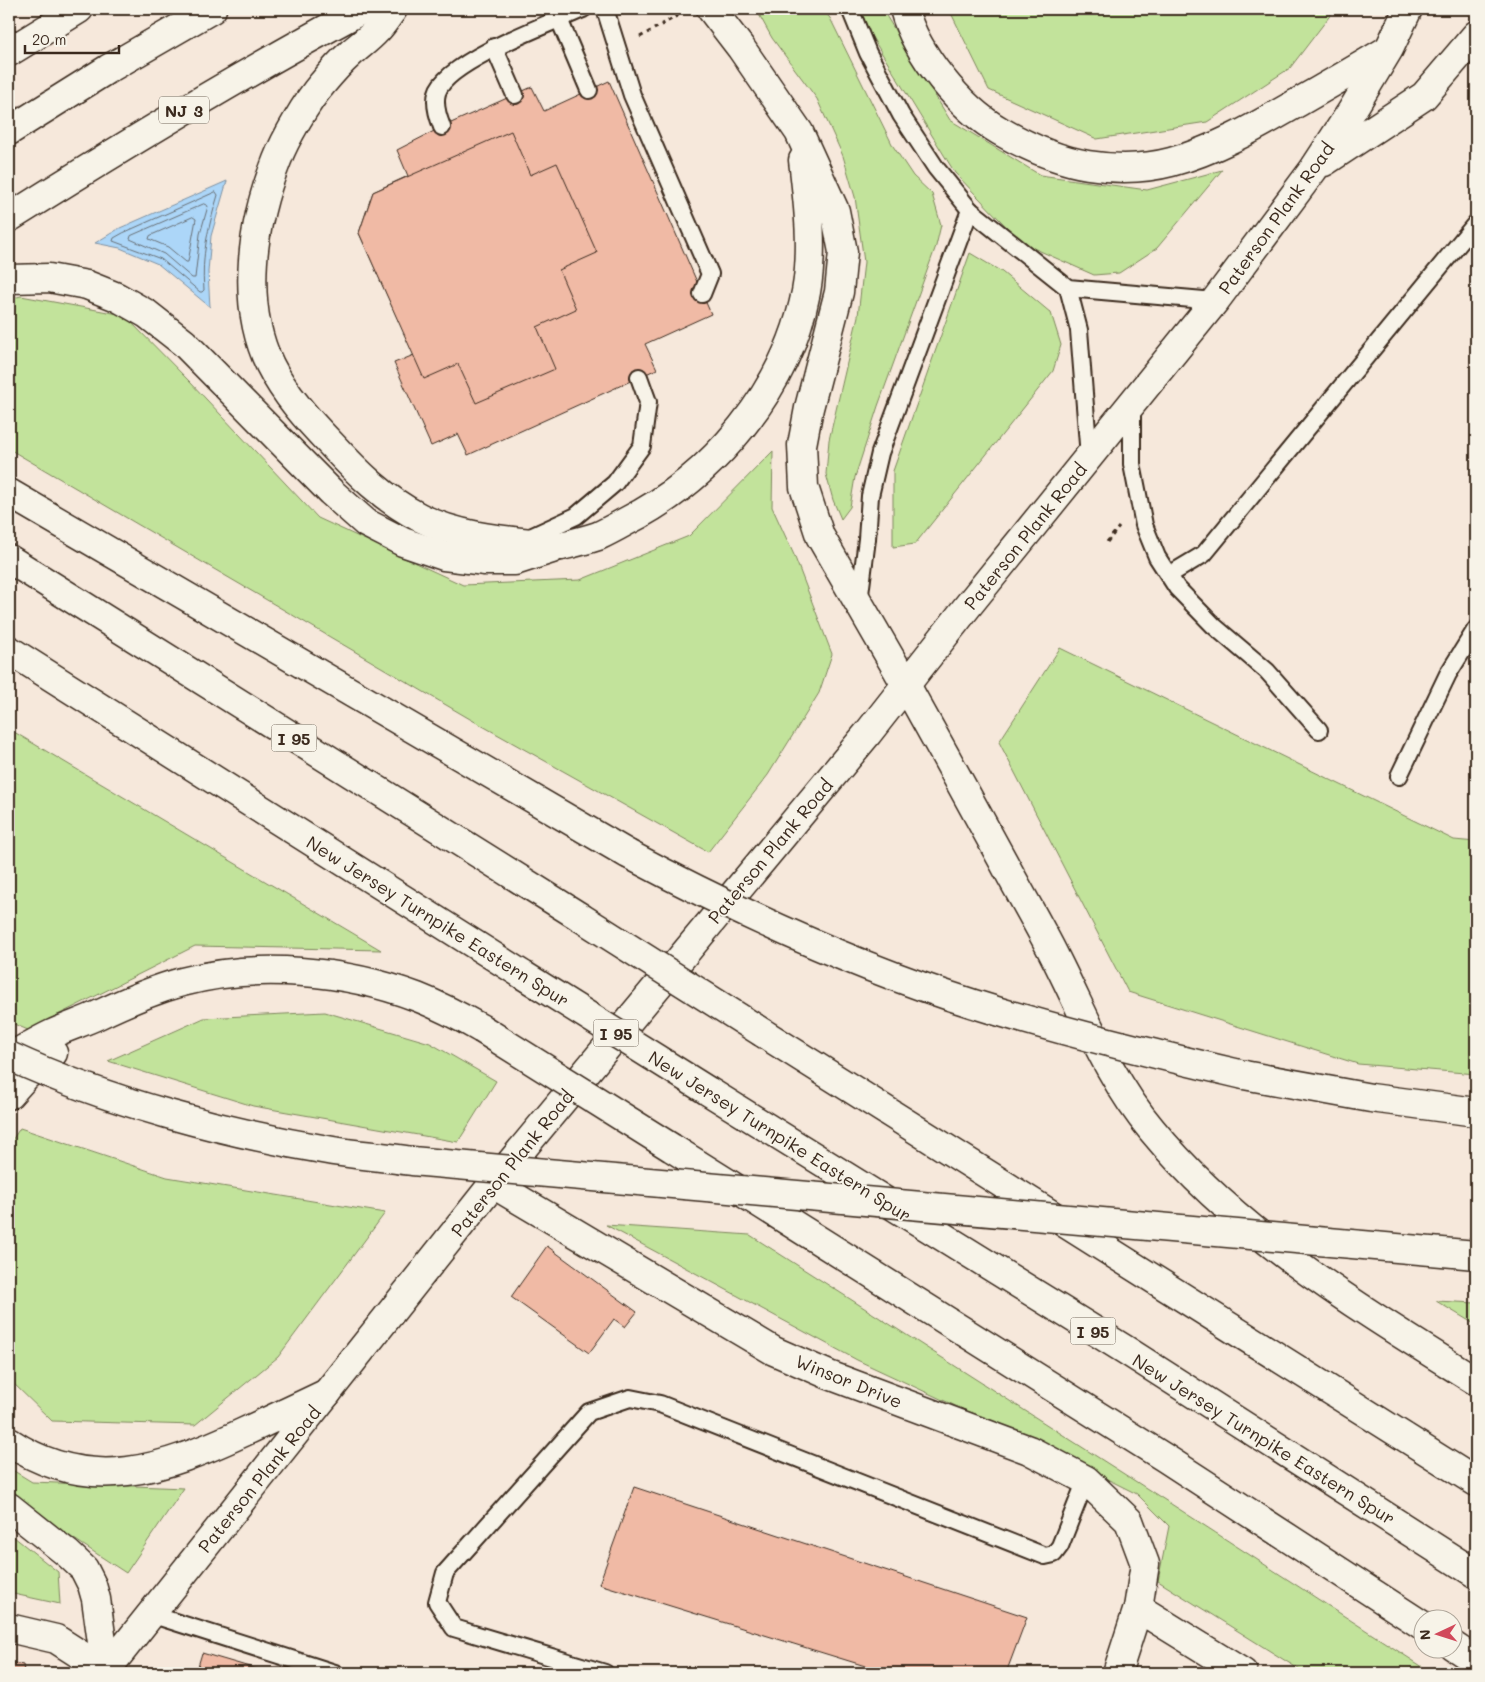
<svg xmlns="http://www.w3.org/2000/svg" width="1485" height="1682" font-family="Mali,sans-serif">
  <rect width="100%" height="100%" fill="#f6e8db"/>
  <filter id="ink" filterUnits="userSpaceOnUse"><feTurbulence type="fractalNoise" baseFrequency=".02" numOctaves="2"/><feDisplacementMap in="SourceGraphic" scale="10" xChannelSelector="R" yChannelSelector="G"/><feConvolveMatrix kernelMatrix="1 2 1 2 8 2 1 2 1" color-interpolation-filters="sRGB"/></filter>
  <g filter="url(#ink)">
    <g fill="#c2e39b" stroke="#7e865c">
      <path d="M756,9H822L830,18L893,146L913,176L932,194L941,225L936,246L878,406L855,477L850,507L841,519L833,500L826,474L829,440L858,316L864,262L855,197L843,156L817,99L772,38Z"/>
      <path d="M861,9H882L950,120L1040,175L1147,190L1222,170L1157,248L1119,273L1094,275L1022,243L955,173L867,29Z"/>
      <path d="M949,9H1335L1290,68L1207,122L1097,139L989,90Z"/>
      <path d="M970,253L1002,272L1051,313L1061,345L1053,371L915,544L893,547V471Z"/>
      <path d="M21,296L124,315L190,382L318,518L463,585L580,580L689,536L773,451L772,507L794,555L832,654L819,693L768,775L708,852L470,719L9,449V299Z"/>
      <path d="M1060,648L1454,840L1476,842V1074L1358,1064L1128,992L999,742Z"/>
      <path d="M9,729L381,950L195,946L28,1030L9,1022Z"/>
      <path d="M325,1012L430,1043L496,1081L458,1142L253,1106L108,1061L204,1018Z"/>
      <path d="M20,1128L167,1177L385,1213L278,1357L195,1425L52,1421L9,1379V1145Z"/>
      <path d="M606,1225L750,1235L1182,1511L1432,1673H1305L1158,1581L1169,1526L1137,1494L1035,1443L857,1360Z"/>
      <path d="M1436,1301L1476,1303V1325Z"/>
      <path d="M9,1468L32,1482L184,1488L126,1573L33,1512L9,1492Z"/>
      <path d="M9,1533L58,1572L60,1604L9,1593Z"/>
    </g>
    <path fill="#acd6f8" stroke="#7f91a1" d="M227,181L211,236L208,272L210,307L158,264L120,248L95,243L120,228Z"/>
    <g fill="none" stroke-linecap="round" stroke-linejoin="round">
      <g stroke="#686f75" stroke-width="1">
        <path d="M216,192L218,195C208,228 201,256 204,290L202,292H200L161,259L113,241L114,238L123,233Z"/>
        <path d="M204,204L208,206L200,234L195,278H192L164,254L130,239L131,236Z"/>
        <path d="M193,217L196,219L188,262H186L168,247L149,239L150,236Z"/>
      </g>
    </g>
    <g fill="#f0baa5" stroke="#3b2a1e">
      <path d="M609,81L711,314L645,344L657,369L468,455L458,434L431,446L394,363L414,355L359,233L373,192L408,176L397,150L442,127L532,87L544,111Z"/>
      <path d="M511,131L530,175L557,163L597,253L559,270L576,309L537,327L555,369L476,403L458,364L424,379L359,233L373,192Z"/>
      <path d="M547,1246L637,1312L625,1327L614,1319L589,1353L511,1297Z"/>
      <path d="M634,1487L1027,1617L1006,1673H888L599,1584Z"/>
      <path d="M202,1653L270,1673H196Z"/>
      <path d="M9,1662L23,1665L24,1671L22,1673H9Z"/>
    </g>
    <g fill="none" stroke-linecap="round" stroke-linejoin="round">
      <g stroke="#3b2a1e" stroke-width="20">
        <g id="lane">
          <path d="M605,9L632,95L710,274L702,294"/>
          <path d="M850,9L868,53L901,115L936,168L970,210L1068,288L1215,301"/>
          <path d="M559,19L589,90"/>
          <path d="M494,47L515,95"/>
          <path d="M442,127C438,117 434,104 437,93C445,62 553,22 583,9"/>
          <path d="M1068,288L1079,330L1089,457"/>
          <path d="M1132,404V464L1144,525L1157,557L1177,588L1214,626L1267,671L1319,730"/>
          <path d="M526,539L576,516L615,483L642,446L648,402L639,377"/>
          <path d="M1169,575L1204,554L1476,223"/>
          <path d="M859,602L867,539L870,496L880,453L970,210"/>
          <path d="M1399,776L1448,674L1476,629"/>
          <path d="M150,1614L335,1673"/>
          <path d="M605,1673L454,1628L437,1602L445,1573L589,1412L630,1398L660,1404L1045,1556L1054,1554L1060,1546L1086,1480"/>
        </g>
      </g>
      <g stroke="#3b2a1e" stroke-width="31">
        <g id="street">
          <path d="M493,1184L774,1351L829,1375L1029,1450L1086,1480L1129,1521L1145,1564L1138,1608L1117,1673"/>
          <path d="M1138,1608L1243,1673"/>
          <path d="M9,1628L56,1639L106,1671"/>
        </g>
      </g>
      <g stroke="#3b2a1e" stroke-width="31">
        <g id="secondary">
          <path d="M711,9L741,48L799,132L835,211L843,252L839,292L809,408L802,445L804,487L820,536L906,685"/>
          <path d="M561,546C574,543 586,540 598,536C607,532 616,527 625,522C713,478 787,390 806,292C814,249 808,203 803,160"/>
          <path d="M104,1673L327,1393"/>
        </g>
      </g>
      <g stroke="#3b2a1e" stroke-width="31">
        <g id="primary">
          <path d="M393,9C388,16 383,24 377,30C369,39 359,46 351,53C341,62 331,73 322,84C307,101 285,139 277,160C252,222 240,303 270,365C285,395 308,420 331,444C357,472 384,499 419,517C462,539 515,541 561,546"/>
          <path d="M904,9C916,54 960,108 1000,131C1028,147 1056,160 1088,165C1114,169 1145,169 1171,162C1216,150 1257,126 1297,103C1327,86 1356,69 1386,51"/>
          <path d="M1324,162L1424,96L1476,35"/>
          <path d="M9,218C125,145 242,74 363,9"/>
          <path d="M9,279L49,278L87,285L117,297L147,314L184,343L331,492L366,523L403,542L444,556L485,561H515L552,549"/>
          <path d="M327,1393L493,1184L868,733L967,607L1215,301L1313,170L1351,112L1389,49L1408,9"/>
          <path d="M9,1507L68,1554L84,1569L92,1585L96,1599L106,1671"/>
        </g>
      </g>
      <g stroke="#3b2a1e" stroke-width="31">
        <g id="highway">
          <path d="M9,52L79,9"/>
          <path d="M9,131L108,69L212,9"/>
          <path d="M9,493L628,854"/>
          <path d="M9,559L580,917"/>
          <path d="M9,650L523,975"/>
          <path d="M906,685C939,744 972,804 1004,863C1021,895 1039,925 1055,957C1085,1016 1109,1079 1152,1130C1239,1236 1361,1309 1476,1381"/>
          <path d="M763,1033L1476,1482"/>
          <path d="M9,1057C23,1050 37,1041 52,1034C67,1027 83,1022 98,1015C125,1002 153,990 182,982C256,962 346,970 417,997C440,1006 461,1017 482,1029"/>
          <path d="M1244,1075L1371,1098L1476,1112"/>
          <path d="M708,1091L1124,1349L1476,1574"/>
          <path d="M9,1095L26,1076L53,1053"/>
          <path d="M672,1148L1165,1458L1422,1625"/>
          <path d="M9,1442C90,1496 164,1469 244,1432C272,1419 300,1406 327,1393"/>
          <path d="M1452,1645L1476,1661"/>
        </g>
      </g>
      <g stroke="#3b2a1e" stroke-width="3" stroke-dasharray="4 4" stroke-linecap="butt">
        <path d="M640,37L682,13"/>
        <path d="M1107,542L1119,527"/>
      </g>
      <use href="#lane" stroke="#f7f3e8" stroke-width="16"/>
      <use href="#street" stroke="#f7f3e8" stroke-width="28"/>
      <use href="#secondary" stroke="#f7f3e8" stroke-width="28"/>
      <use href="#primary" stroke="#f7f3e8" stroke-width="28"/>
      <use href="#highway" stroke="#f7f3e8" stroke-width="28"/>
      <g stroke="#3b2a1e" stroke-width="31" stroke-linecap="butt">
        <g id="highway-bridge">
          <path d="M628,854C739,913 854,966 974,1004C1063,1032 1153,1054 1244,1075"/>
          <path d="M580,917L763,1033"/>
          <path d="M523,975L708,1091"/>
          <path d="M482,1029L672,1148"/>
          <path d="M9,1056C108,1102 226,1133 333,1151C359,1155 386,1157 412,1161L1476,1255"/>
        </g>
      </g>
      <use href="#highway-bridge" stroke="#f7f3e8" stroke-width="28"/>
    </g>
  </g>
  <g text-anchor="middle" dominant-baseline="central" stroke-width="4" stroke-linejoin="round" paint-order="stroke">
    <g fill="#f7f3e8" stroke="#73665b" stroke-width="1">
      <rect x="159" y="96.5" width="50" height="27" rx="4"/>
      <rect x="271.5" y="724.5" width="45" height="27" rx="4"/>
      <rect x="593.5" y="1019.5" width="45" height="27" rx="4"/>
      <rect x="1070.5" y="1317.5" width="45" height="27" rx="4"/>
    </g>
    <g font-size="16" font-weight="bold" fill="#3b2a1e">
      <text x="184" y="110">NJ 3</text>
      <text x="294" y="738">I 95</text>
      <text x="616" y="1033">I 95</text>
      <text x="1093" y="1331">I 95</text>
    </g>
    <g font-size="18" fill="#3b2a1e" stroke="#f7f3e8">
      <text transform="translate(1276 218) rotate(-54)">Paterson Plank Road</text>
      <text transform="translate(1025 536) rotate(-51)">Paterson Plank Road</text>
      <text transform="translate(770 851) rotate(-50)">Paterson Plank Road</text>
      <text transform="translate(438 921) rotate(32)">New Jersey Turnpike Eastern Spur</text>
      <text transform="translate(780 1136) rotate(32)">New Jersey Turnpike Eastern Spur</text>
      <text transform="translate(512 1163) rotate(-51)">Paterson Plank Road</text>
      <text transform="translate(849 1381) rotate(22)">Winsor Drive</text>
      <text transform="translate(1264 1439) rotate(32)">New Jersey Turnpike Eastern Spur</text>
      <text transform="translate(259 1479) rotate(-51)">Paterson Plank Road</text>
    </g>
  </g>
  <rect width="1485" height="1682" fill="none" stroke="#f7f3e8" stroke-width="30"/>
  <rect x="15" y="15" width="1455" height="1652" fill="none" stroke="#3b2a1e" stroke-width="2" filter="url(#ink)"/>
  <g transform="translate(1438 1634) rotate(266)"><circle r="24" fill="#f7f3e8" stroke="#aca397"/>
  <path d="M0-4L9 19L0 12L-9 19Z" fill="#d1495b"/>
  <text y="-8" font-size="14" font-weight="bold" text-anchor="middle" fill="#3b2a1e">N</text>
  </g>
  <path d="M25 45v8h94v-8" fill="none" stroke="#3b2a1e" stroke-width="2.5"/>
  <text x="32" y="45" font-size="15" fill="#3b2a1e" stroke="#f7f3e8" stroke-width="4" paint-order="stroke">20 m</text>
</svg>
